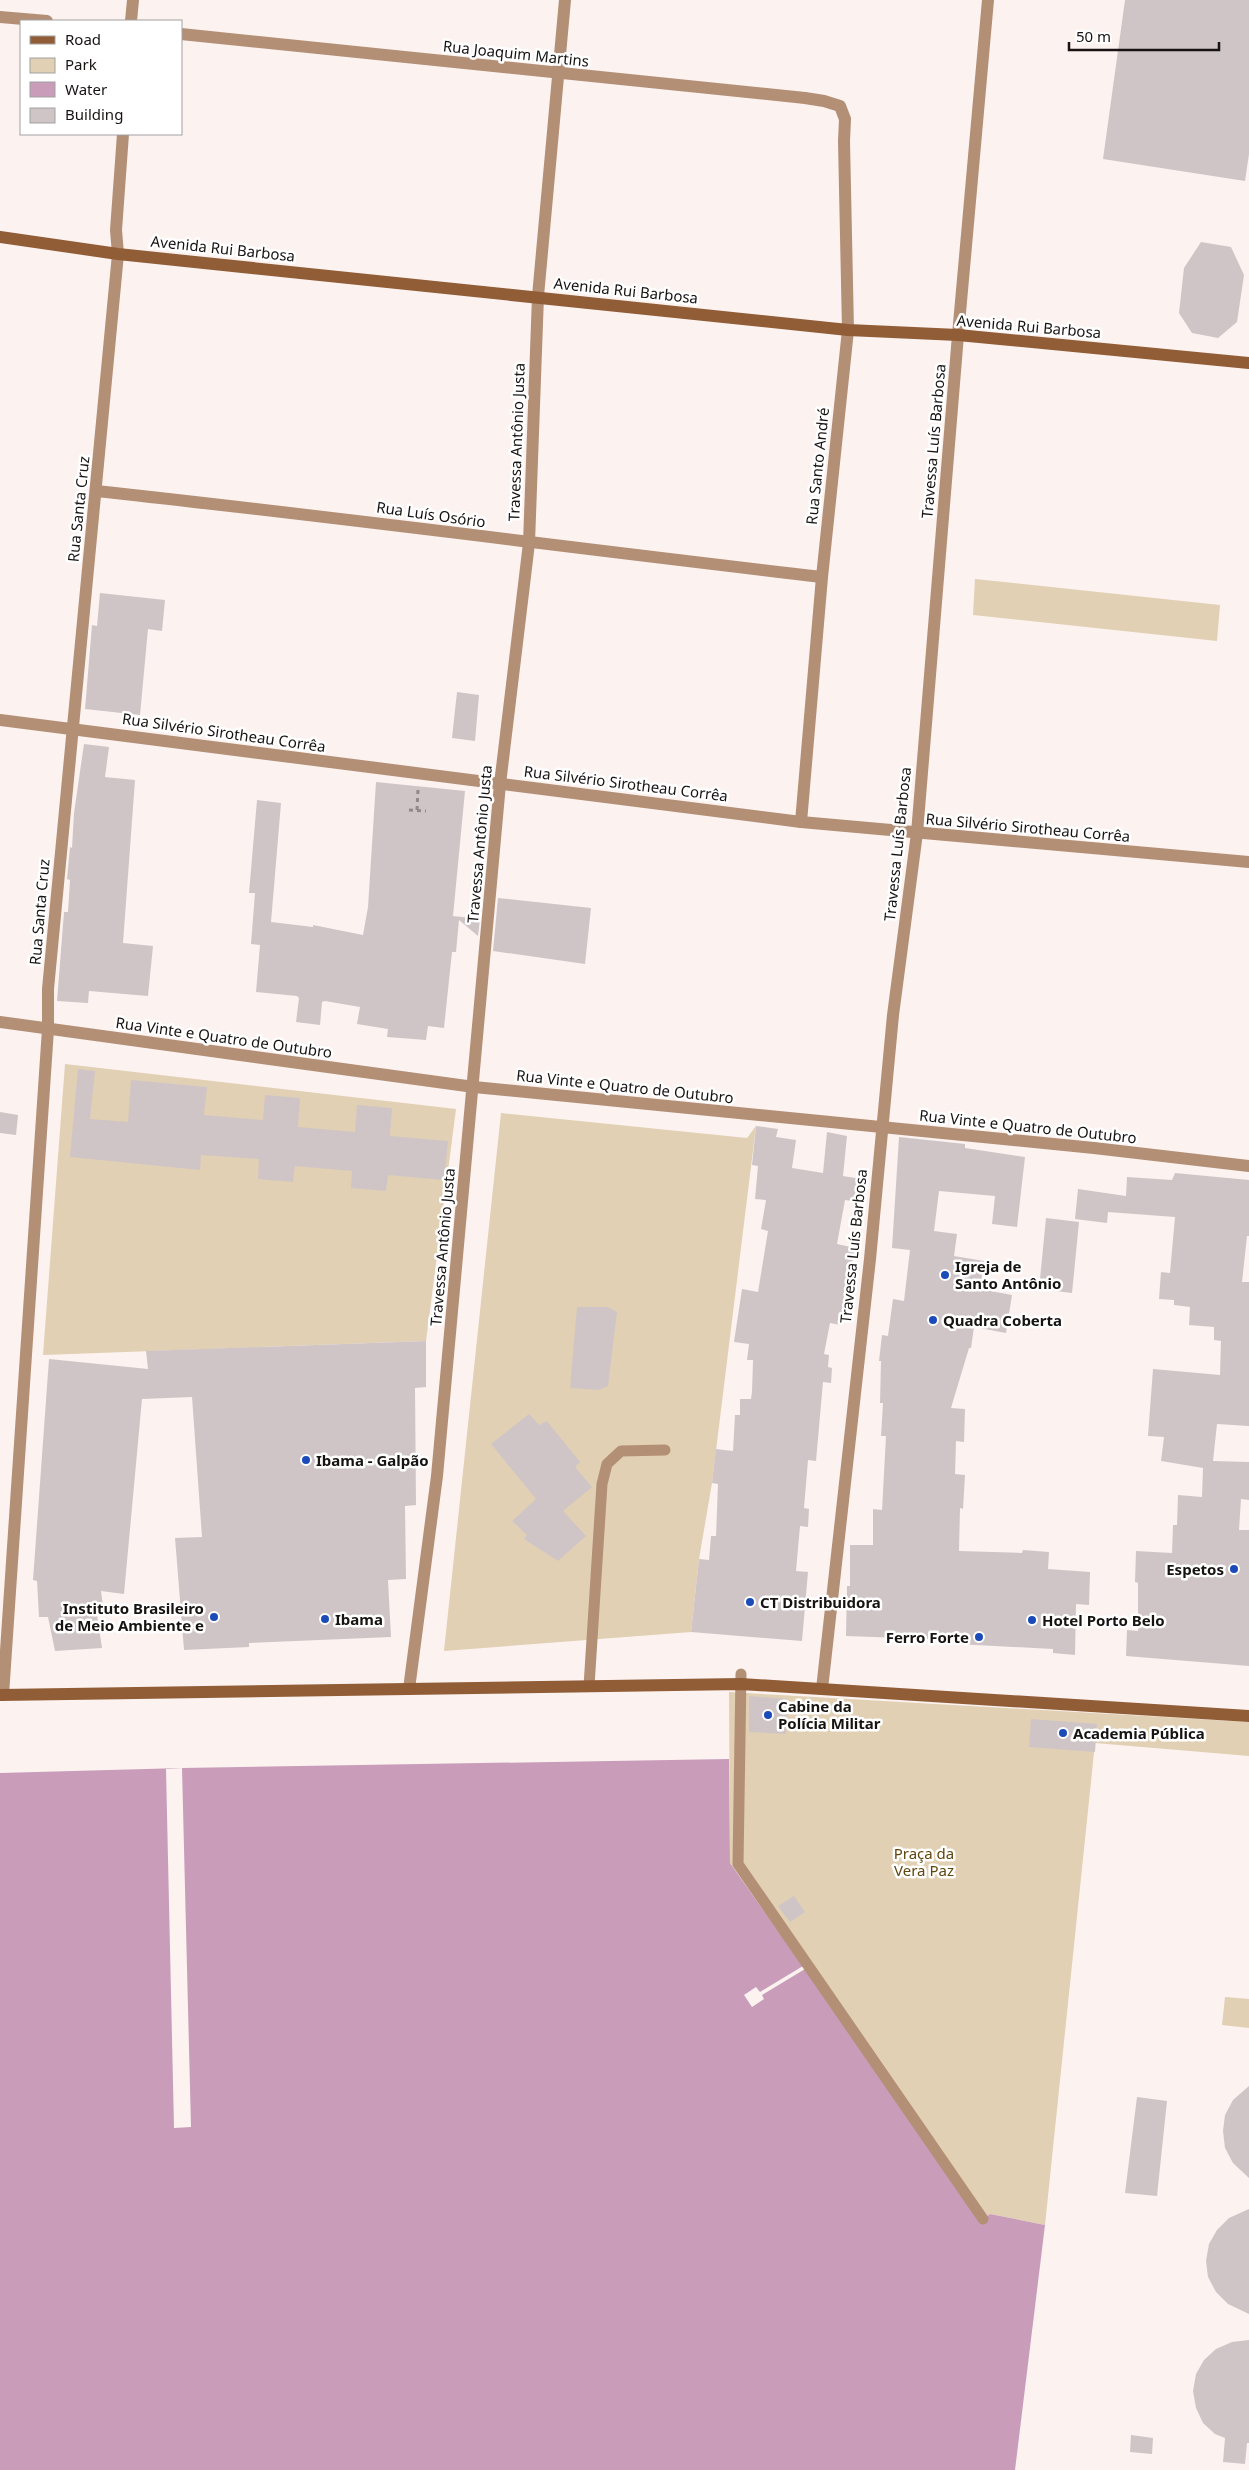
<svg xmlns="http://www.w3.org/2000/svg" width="1249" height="2470" font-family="'Noto Sans',sans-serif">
  <rect width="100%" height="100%" fill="#fcf2f0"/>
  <g fill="#e1d0b3">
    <path d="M975,579L1220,605L1217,641L973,615Z"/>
    <path d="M65,1064L456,1109L426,1341L43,1355Z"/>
    <path d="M501,1113L747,1138L756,1126L712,1483L699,1559L691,1632L444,1651Z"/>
    <path d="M729,1692L1249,1722V1756L1095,1743L1045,2225L990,2214L982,2220L730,1863Z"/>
    <path d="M1225,1997L1249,1999V2028L1222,2025Z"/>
  </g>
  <path fill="#c99cba" d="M729,1759L730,1863L982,2220L990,2214L1045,2225L1015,2470H0V1773L182,1768Z"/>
  <g fill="#fcf2f0">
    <path d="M182,1768L191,2127L174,2128L166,1769Z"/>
    <path d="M803,1966L805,1969L762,1995L764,1999L752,2007L744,1995L756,1987L760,1992Z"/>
  </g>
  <g fill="#cfc5c7">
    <path d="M1125,0H1249V154L1245,181L1103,159Z"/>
    <path d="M1201,242L1231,247L1244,275L1237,322L1218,338L1192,333L1179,313L1184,268Z"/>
    <path d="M100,593L165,600L162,631L148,629L140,715L85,709L92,625L97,626Z"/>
    <path d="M457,692L479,695L475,741L452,738Z"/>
    <path d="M84,744L109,747L105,777L135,780L123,943L153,946L148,996L89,991L88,1003L57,1001L64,912H68L70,880L67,879L70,847L72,848L74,813Z"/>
    <path d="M376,782L465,791L453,916L480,919L478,936L459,920L456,952H452L444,1028L428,1026L426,1040L387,1037L388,1029L357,1024L360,1007L325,1001L322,1002L320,1025L296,1022L299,998L297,996L256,992L260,945L251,944L255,893H249L257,800L281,803L271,922L313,927V925L363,935L368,907Z"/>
    <path d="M498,898L591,908L585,964L493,951Z"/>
    <path d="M78,1069L95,1071L90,1119L128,1122L131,1080L207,1087L204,1115L263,1120L265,1095L300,1098L298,1127L355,1132L357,1105L392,1108L390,1136L448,1141L444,1180L388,1175L386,1191L351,1188L352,1171L295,1166L293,1182L258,1179L259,1159L201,1155L200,1170L70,1157Z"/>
    <path d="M0,1112L18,1115L16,1135L0,1133Z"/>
    <path d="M756,1126L778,1129L776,1137L796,1140L792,1168L823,1173L827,1132L847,1136L843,1176L861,1179L858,1202L845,1200L837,1244L855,1248L840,1325L830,1323L824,1354L829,1355L828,1367L832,1368L831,1383L823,1382L816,1461L808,1460L804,1508L809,1509L808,1527L800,1526L796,1571L808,1572L802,1641L691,1632L699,1559L709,1560L711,1536H716L718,1484L712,1483L716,1449L733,1451L735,1415H740V1399H751L752,1392L753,1360H747L749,1344L734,1342L742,1289L758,1292L768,1231L761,1229L766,1200L755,1199L758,1166L752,1165Z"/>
    <path d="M899,1137L965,1144V1148L1025,1157L1017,1227L992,1224L995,1196L939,1191L934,1231L957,1234L954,1256L984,1261L980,1289L1012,1295L1006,1333L974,1327L971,1348H969L951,1408L965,1409L964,1442L956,1441L955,1474L965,1475L963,1509L960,1508L959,1551L1022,1553L1023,1550L1049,1552L1048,1569L1090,1572L1089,1605L1076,1604L1075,1655L1053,1653V1649L957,1644V1640L846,1636L847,1586H850V1545H873V1509L882,1510L886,1436H881L883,1403H880L881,1361H879L882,1335L888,1336L893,1299L904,1301L910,1250L892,1248Z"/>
    <path d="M1175,1173L1249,1180V1236H1247L1242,1282H1249V1426L1217,1424L1213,1461L1249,1462V1500L1241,1499L1239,1530H1249V1666L1126,1656L1127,1630L1138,1631V1583L1135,1582L1136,1551L1172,1553L1173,1525H1177L1178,1495L1202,1497L1203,1468L1161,1461L1164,1437L1148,1436L1153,1369L1220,1375L1221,1341L1214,1340V1327L1189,1325L1190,1307L1174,1305V1300L1159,1299L1161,1272L1170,1273L1175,1217L1108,1212L1107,1223L1075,1219L1078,1189L1126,1196L1127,1177L1172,1180Z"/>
    <path d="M1046,1218L1079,1222L1072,1293L1039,1289Z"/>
    <path d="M577,1307H608L617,1312L608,1386L599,1390L570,1388Z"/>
    <path d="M426,1341V1387L415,1388L416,1505L405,1506L406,1579L388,1580L391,1637L249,1643V1647L184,1650L175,1538L202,1537L192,1397L142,1399L124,1594L101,1591L104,1614L97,1615L102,1648L55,1651L48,1617H39L37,1581L33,1580L49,1359L148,1369L146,1351Z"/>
    <path d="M529,1414L539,1425L547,1421L580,1462L575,1467L592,1487L563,1511L586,1536L558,1561L524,1539L527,1535L512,1521L536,1499L491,1444Z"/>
    <path d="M749,1696L787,1699L786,1734L749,1732Z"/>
    <path d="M1031,1719L1097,1724L1095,1752L1029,1747Z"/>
    <path d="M794,1896L805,1912L790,1922L778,1906Z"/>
    <path d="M1249,2086V2178L1233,2163L1225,2148L1223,2131L1225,2115L1233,2100Z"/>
    <path d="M1137,2097L1167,2101L1157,2196L1125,2193Z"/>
    <path d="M1249,2209V2314L1228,2304L1216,2292L1208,2277L1206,2261L1209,2244L1217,2230L1229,2218Z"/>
    <path d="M1249,2340V2443H1247L1245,2464L1223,2462L1225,2438L1215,2434L1203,2423L1196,2408L1193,2391L1196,2374L1204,2360L1216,2349L1232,2342Z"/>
    <path d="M1131,2435L1153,2438L1152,2454L1130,2452Z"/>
  </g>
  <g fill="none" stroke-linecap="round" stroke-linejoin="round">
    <g stroke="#908988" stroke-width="3" stroke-dasharray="4 4" stroke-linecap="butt">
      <path d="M409,810L426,811"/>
      <path d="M417,810L418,789"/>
    </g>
    <g stroke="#b38f76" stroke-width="11">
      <path d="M741,1674L738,1864L983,2219"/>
      <path d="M589,1686L602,1484L607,1464L621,1451L665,1450"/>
    </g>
    <g stroke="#b38f76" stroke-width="12">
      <path d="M0,17L47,21"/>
      <path d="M131,21L133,0"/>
      <path d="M181,34L805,98L824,101L840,106L845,119L844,141L848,330L822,577L801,822"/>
      <path d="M96,491C338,517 580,549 822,577"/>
      <path d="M0,720L801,822L1249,862"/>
      <path d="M0,1022L474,1087L1094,1148L1249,1166"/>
      <path d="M409,1689L437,1476L500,784L529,543L538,296L565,0"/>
      <path d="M822,1689L870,1259L893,1015L917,833L958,335L988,0"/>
      <path d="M3,1695L48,1029V989L118,254L116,230L123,134"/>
    </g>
    <g stroke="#915d37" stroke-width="12">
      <path d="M0,237L118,254L848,330L958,335L1249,363"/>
      <path d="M0,1695L741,1684L1249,1716"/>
    </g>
  </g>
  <g fill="#1b4bb8" stroke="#fff" stroke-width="2">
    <circle cx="945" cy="1275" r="5"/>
    <circle cx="933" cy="1320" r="5"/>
    <circle cx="306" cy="1460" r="5"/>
    <circle cx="1234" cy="1569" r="5"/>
    <circle cx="750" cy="1602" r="5"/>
    <circle cx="214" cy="1617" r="5"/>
    <circle cx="325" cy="1619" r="5"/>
    <circle cx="1032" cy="1620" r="5"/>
    <circle cx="979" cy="1637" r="5"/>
    <circle cx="768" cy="1715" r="5"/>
    <circle cx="1063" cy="1733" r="5"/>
  </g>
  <g text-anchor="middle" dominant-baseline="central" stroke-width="5" stroke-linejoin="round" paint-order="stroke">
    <g font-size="15" fill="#171313" stroke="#fff">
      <text transform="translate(516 53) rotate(6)">Rua Joaquim Martins</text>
      <text transform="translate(223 248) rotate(6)">Avenida Rui Barbosa</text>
      <text transform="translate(626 290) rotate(6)">Avenida Rui Barbosa</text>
      <text transform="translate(1029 326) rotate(5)">Avenida Rui Barbosa</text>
      <text transform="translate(933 441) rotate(-85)">Travessa Luís Barbosa</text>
      <text transform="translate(516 442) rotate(-88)">Travessa Antônio Justa</text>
      <text transform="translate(817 466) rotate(-84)">Rua Santo André</text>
      <text transform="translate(78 509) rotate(-84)">Rua Santa Cruz</text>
      <text transform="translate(431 514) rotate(8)">Rua Luís Osório</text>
      <text transform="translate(224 732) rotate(8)">Rua Silvério Sirotheau Corrêa</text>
      <text transform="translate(626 783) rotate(7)">Rua Silvério Sirotheau Corrêa</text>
      <text transform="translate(1028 827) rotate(5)">Rua Silvério Sirotheau Corrêa</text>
      <text transform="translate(479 844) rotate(-85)">Travessa Antônio Justa</text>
      <text transform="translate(897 844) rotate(-84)">Travessa Luís Barbosa</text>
      <text transform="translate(39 912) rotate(-85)">Rua Santa Cruz</text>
      <text transform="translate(224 1037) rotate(8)">Rua Vinte e Quatro de Outubro</text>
      <text transform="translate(625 1086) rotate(6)">Rua Vinte e Quatro de Outubro</text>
      <text transform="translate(1028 1126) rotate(6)">Rua Vinte e Quatro de Outubro</text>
      <text transform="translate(853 1246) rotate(-84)">Travessa Luís Barbosa</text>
      <text transform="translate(442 1247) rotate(-85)">Travessa Antônio Justa</text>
    </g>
    <g font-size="15" font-weight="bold" fill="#171313" stroke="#fff" text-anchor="start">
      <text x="955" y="1266">Igreja de<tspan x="955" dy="17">Santo Antônio</tspan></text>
      <text x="943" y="1320">Quadra Coberta</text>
      <text x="316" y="1460">Ibama - Galpão</text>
      <text x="1224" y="1569" text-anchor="end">Espetos</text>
      <text x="760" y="1602">CT Distribuidora</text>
      <text x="204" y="1608" text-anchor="end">Instituto Brasileiro<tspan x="204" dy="17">de Meio Ambiente e</tspan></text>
      <text x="335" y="1619">Ibama</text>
      <text x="1042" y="1620">Hotel Porto Belo</text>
      <text x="969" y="1637" text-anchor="end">Ferro Forte</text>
      <text x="778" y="1706">Cabine da<tspan x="778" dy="17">Polícia Militar</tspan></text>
      <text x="1073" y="1733">Academia Pública</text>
    </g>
    <g font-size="15" fill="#60460e" stroke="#fff">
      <text x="924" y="1853">Praça da<tspan x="924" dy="17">Vera Paz</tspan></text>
    </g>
  </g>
  <rect x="20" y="20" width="162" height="115" fill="#ffffff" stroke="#a2a1a1"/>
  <rect x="30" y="36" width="25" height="8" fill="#915d37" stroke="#a2a1a1"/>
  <text x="65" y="45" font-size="15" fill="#171313">Road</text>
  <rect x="30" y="58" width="25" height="15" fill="#e1d0b3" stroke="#a2a1a1"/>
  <text x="65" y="70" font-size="15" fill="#171313">Park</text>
  <rect x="30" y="82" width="25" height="15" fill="#c99cba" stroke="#a2a1a1"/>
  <text x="65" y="95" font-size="15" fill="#171313">Water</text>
  <rect x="30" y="108" width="25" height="15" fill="#cfc5c7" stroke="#a2a1a1"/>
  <text x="65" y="120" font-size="15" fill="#171313">Building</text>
  <path d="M1069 42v8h150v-8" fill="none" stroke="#171313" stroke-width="2.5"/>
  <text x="1076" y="42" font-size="15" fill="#171313" stroke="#ffffff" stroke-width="4" paint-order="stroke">50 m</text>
</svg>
